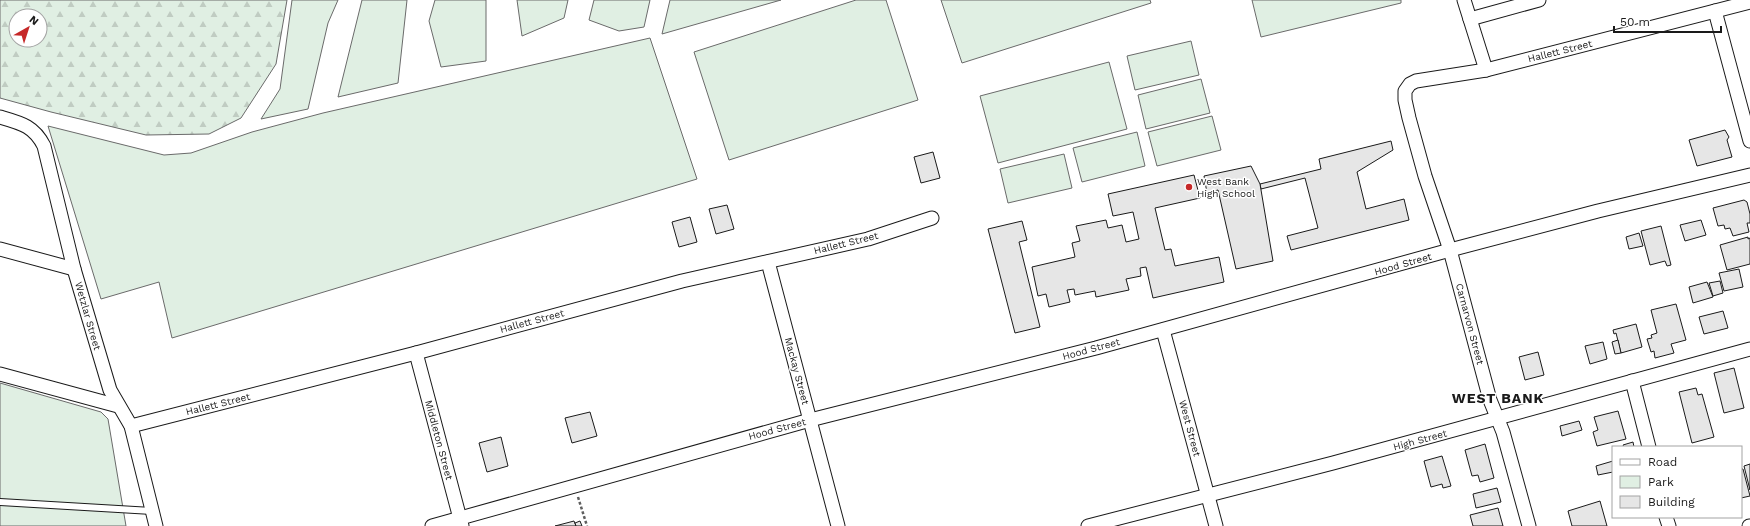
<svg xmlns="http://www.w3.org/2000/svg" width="1750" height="526" font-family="'Work Sans',sans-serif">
  <defs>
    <pattern id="forest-firs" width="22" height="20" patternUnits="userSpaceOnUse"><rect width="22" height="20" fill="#e0efe3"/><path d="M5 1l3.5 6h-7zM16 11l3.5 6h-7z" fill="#c0ccc2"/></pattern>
  </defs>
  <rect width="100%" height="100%" fill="#fff"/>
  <g fill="#e0efe3" stroke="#6a6a6a">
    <path d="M292,0H338L328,23L308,109L261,119L280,89Z"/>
    <path d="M362,0H407L398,83L338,97Z"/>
    <path d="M435,0H486V61L441,67L429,21Z"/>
    <path d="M517,0H568L564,18L522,36Z"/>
    <path d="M594,0H650L644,27L619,31L589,20Z"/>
    <path d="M670,0H781L662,34Z"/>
    <path d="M856,0H886L918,100L729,160L694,52Z"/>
    <path d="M941,0H1150L1151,3L962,63Z"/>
    <path d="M1252,0H1401V3L1261,37Z"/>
    <path d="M650,38L697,179L172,338L159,282L101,299L48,126L164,155L191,153L252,132L323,113Z"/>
    <path d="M1191,41L1199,75L1135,90L1127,56Z"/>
    <path d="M1109,62L1127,129L998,163L980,96Z"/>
    <path d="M1201,79L1210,113L1146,129L1138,95Z"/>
    <path d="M1212,116L1221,150L1157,166L1148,132Z"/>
    <path d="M1137,132L1145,166L1082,182L1073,148Z"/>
    <path d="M1064,154L1072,188L1008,203L1000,169Z"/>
    <path d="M0,383L101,412L108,419L126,526H0Z"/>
  </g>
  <path fill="url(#forest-firs)" stroke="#6a6a6a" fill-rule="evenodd" d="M0,0H287L276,64L241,118L209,134L146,135L51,112L0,98ZM16,16H40V40H16Z"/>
  <g fill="#e6e6e6" stroke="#1a1a1a">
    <path d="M1725,130L1729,137L1727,140L1732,157L1697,166L1689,140Z"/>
    <path d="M1391,141L1393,150L1357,172L1366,209L1404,199L1409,220L1291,250L1287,236L1318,228L1305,178L1261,189L1260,184L1321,169L1319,159Z"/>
    <path d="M933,152L940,178L921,183L914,157Z"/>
    <path d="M1251,166L1260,184L1273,261L1236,269L1218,190L1207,193L1204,176Z"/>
    <path d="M1194,175L1200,198L1155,208L1165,250L1171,249L1175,266L1219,257L1224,282L1153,298L1146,267L1140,268L1141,276L1126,279L1129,290L1096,297L1095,291L1075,295L1074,289L1067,290L1070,302L1049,307L1046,294L1038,296L1032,267L1075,257L1072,243L1080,241L1076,226L1106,220L1108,228L1122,225L1126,242L1139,239L1133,212L1113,216L1108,194Z"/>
    <path d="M1744,200L1747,202L1750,214V223H1747L1749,232L1733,236L1730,228L1725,229L1724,225L1718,226L1713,208Z"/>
    <path d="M727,205L734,229L716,234L709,209Z"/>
    <path d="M690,217L697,242L679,247L672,222Z"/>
    <path d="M1701,220L1706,235L1685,241L1680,225Z"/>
    <path d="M1022,221L1027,240L1019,242L1040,327L1015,333L988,229Z"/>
    <path d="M1661,226L1671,265L1667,266L1665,261L1650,265L1641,231Z"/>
    <path d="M1639,233L1643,246L1629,249L1626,237Z"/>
    <path d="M1748,237V239L1750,238V264L1727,270L1720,245Z"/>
    <path d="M1739,269L1743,287L1724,291L1719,273Z"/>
    <path d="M1720,281L1723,293L1713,296L1709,283Z"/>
    <path d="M1707,282L1713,297L1693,303L1689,287Z"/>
    <path d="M1676,304L1686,340L1671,344L1674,353L1655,358L1654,351L1651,352L1647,339L1652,338L1651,335L1657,333L1651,310Z"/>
    <path d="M1723,311L1728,328L1704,334L1699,317Z"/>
    <path d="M1636,324L1642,347L1621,353L1616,333L1614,334L1613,330Z"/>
    <path d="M1618,340L1621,353L1615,354L1612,342Z"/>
    <path d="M1603,342L1607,359L1590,364L1585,346Z"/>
    <path d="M1538,352L1544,375L1525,380L1519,357Z"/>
    <path d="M1734,368L1744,408L1724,413L1714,373Z"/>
    <path d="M1696,388L1698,395L1702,394L1714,437L1692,443L1679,392Z"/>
    <path d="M1618,411L1626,439L1597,446L1593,432L1598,430L1594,417Z"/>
    <path d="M590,412L597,436L572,443L565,418Z"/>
    <path d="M1579,421L1582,430L1562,436L1560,426Z"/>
    <path d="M501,437L508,466L487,472L479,443Z"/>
    <path d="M1633,442L1634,447H1624L1623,445Z"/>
    <path d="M1485,444L1494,478L1480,482L1478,475L1472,476L1465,450Z"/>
    <path d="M1442,456L1451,486L1443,488L1442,484L1431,487L1424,461Z"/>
    <path d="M1613,461V472L1598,475L1596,466Z"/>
    <path d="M1750,464V490L1744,466Z"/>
    <path d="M1741,469H1743L1750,496L1741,498Z"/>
    <path d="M1497,488L1501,502L1476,508L1473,494Z"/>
    <path d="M1600,501L1607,526H1572L1568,511Z"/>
    <path d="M1498,508L1503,526H1473L1470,515Z"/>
    <path d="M574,521L576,526H555Z"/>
    <path d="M580,521L582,526H576L575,523Z"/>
  </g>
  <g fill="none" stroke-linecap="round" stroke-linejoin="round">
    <g stroke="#1a1a1a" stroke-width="8">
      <path id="lane" d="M0,502L152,511"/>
    </g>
    <g stroke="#1a1a1a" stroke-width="15">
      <g id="street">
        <path d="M1464,0L1486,70"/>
        <path d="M1715,11L1750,141"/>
        <path d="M1470,19L1539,0"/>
        <path d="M0,117C21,123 34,126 44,146L74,269L110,390L131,426L156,526"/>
        <path d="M0,249L74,269"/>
        <path d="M768,262L838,526"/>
        <path d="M1163,330L1216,526"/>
        <path d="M416,353L462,526"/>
        <path d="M0,374L118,406"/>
        <path d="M1632,381L1649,447"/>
        <path d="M131,426L416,353L682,281L868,239L932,218"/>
        <path d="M1666,517L1669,526"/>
        <path d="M432,526L810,420L1096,348L1450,250L1598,211L1750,175"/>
        <path d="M1088,526L1333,463L1750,349"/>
        <path d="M1529,526L1503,432L1490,400L1450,250L1425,176L1409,118L1405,100V91L1410,84L1416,81L1486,70L1750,2"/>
        <path d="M1749,526H1750"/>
      </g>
    </g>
    <path stroke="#5f5f5f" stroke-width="2.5" stroke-dasharray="3 2" stroke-linecap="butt" d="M578,497L587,526"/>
    <use href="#lane" stroke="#fff" stroke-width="6"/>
    <use href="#street" stroke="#fff" stroke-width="13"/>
  </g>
  <circle fill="#c62828" stroke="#fff" stroke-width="1.5" cx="1189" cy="187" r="4"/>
  <g text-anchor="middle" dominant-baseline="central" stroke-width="3" stroke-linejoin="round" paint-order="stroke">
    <g font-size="10" fill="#1a1a1a" stroke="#fff">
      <text transform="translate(1560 51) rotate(-14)">Hallett Street</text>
      <text transform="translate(846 243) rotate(-14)">Hallett Street</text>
      <text transform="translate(1403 264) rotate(-16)">Hood Street</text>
      <text transform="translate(88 316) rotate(74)">Wetzlar Street</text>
      <text transform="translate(532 321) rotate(-15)">Hallett Street</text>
      <text transform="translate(1470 324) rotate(75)">Carnarvon Street</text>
      <text transform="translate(1091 349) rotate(-15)">Hood Street</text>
      <text transform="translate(797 371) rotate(75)">Mackay Street</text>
      <text transform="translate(218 404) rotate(-14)">Hallett Street</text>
      <text transform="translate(1190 428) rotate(75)">West Street</text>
      <text transform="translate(777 429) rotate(-15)">Hood Street</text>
      <text transform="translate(439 440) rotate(75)">Middleton Street</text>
      <text transform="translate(1420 440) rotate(-15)">High Street</text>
    </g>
    <g font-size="10" fill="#1a1a1a" stroke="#fff" text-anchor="start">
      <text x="1197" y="181">West Bank<tspan x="1197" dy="12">High School</tspan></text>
    </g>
    <g font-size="14" font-weight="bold" letter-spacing="1" fill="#1a1a1a" stroke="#fff">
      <text x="1498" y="398">WEST BANK</text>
    </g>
  </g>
  <rect x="1612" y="446" width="130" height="72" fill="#ffffff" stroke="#a3a3a3"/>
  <rect x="1620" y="459" width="20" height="6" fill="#ffffff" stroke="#a3a3a3"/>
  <text x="1648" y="466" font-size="12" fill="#1a1a1a">Road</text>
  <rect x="1620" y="476" width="20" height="12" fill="#e0efe3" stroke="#a3a3a3"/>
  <text x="1648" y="486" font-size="12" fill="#1a1a1a">Park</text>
  <rect x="1620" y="496" width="20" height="12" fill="#e6e6e6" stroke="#a3a3a3"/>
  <text x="1648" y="506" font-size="12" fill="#1a1a1a">Building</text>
  <g transform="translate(28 28) rotate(39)"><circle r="19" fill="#ffffff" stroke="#a3a3a3"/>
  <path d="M0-3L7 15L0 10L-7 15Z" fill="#c62828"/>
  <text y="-6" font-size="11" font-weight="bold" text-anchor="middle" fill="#1a1a1a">N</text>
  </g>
  <path d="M1614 26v6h107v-6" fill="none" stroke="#1a1a1a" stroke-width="2"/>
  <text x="1620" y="26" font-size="12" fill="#1a1a1a" stroke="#ffffff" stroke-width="3" paint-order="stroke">50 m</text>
</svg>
